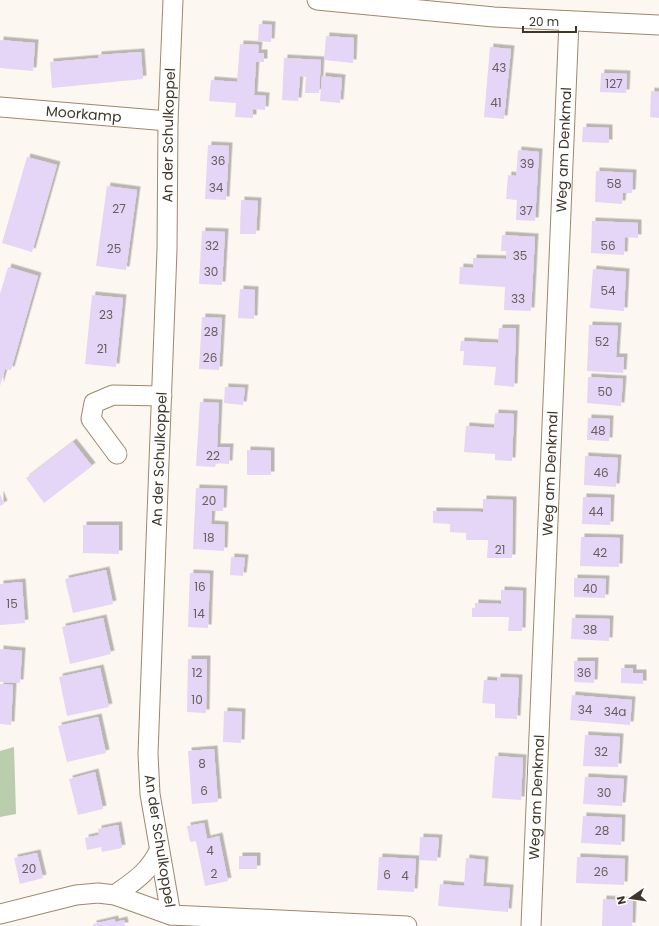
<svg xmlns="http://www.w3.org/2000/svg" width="659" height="926" font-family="Poppins,sans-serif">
  <defs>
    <filter id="shadow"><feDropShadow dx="3.5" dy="-3.5" stdDeviation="0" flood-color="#0004"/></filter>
  </defs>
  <rect width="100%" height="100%" fill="#fcf7f1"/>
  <path fill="#baceae" d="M14,747L16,814L0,817V751Z"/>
  <g fill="#e5d5f6" filter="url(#shadow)">
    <path d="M259,24L272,25L271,42L258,41Z"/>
    <path d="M326,36L354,38L353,63L324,60Z"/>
    <path d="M0,40L35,43L33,71L0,68Z"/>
    <path d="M240,44L259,45L258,53H264V62H256L254,95L266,96L265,110L253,109V118L235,117L236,103L209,101L211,80L237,82Z"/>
    <path d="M490,47L511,49L504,119L484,117Z"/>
    <path d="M141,52L143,79L52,88L50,62L98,58V55Z"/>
    <path d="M284,58L321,60L319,93H305L306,77L300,76L298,101L282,100Z"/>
    <path d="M601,73L627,74L626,93L600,92Z"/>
    <path d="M322,76L342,78L340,103L320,101Z"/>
    <path d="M651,91L659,92V118L650,117Z"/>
    <path d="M583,127L609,128V143L582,142Z"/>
    <path d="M208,145L229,146L226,200L205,199Z"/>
    <path d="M518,150L539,152L535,221L516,220L517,200L506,199L508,175L516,176Z"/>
    <path d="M27,157L57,165L32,252L2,243Z"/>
    <path d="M596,171L633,173L632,193H623L622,204L595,202Z"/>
    <path d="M107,186L137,190L126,270L96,266Z"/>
    <path d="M241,200L258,201L256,234H240Z"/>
    <path d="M592,221L638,223V238L625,237L624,255L591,253Z"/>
    <path d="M202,231L225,232L222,285L199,284Z"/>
    <path d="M502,235L535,237L531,311L504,310L505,287L459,284L460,267L473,268V258L506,259V251H501Z"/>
    <path d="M8,267L38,276L11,370L5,369L0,386V294Z"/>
    <path d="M593,269L626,272L624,311L590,308Z"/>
    <path d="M240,289L255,290L254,319L238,318Z"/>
    <path d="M92,295L123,298L116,367L85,364Z"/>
    <path d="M202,317L222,318L219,370L199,369Z"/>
    <path d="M589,325L618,326L616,357H624L623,373L587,371Z"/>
    <path d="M499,328H516L514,387L494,385L496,367L463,365L464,351H460L461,341L498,343Z"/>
    <path d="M588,377L623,379L621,406L587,403Z"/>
    <path d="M225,387L245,388L243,405L224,403Z"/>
    <path d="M200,402L219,403L217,447H230L229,464L216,463L215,467L196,466Z"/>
    <path d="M495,413L514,414L512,461L495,460V454L464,452L466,426L494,428Z"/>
    <path d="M588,418L610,419L609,441L587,440Z"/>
    <path d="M73,442L92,466L44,503L26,478Z"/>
    <path d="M247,450L271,451V475H247Z"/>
    <path d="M585,456L618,458L616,487L584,485Z"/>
    <path d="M196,488L224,489L223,511H212L211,524L225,525L224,551L193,549Z"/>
    <path d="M0,494L4,504L0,506Z"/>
    <path d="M583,497L611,498L610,525L582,524Z"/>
    <path d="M483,499L513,500L512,558H487L488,540H466V533L450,532V524L433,523V511L483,512Z"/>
    <path d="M83,525H119V554L83,553Z"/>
    <path d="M581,537L620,538L619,567L580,566Z"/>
    <path d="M231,557L245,558L243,576L230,575Z"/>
    <path d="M106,570L113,604L73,613L65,579Z"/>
    <path d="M190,573L210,574L208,628L188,627Z"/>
    <path d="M574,578L606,579L605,598L574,597Z"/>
    <path d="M22,582L25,623L0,625V584Z"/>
    <path d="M501,590L523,591L522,631H508L509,617H472V608H475V603L501,604Z"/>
    <path d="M103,618L111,654L70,664L62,627Z"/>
    <path d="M572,618L610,619L609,641L571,639Z"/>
    <path d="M0,649L22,651L20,683L0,682Z"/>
    <path d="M188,659H207L206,713L187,712Z"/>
    <path d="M574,661H595L594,683L574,682Z"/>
    <path d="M100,668L109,707L67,716L59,677Z"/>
    <path d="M621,668H633V673H643V684L621,683Z"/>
    <path d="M497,677L519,678L517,719L495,718V704L482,703L484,680L497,681Z"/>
    <path d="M0,684L13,685L11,725L0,724Z"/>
    <path d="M572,695L632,700L630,725L570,720Z"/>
    <path d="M224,711L242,712L241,743L223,742Z"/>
    <path d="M98,717L106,753L67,762L58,726Z"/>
    <path d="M585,735L620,737L618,767L583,766Z"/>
    <path d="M214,749L218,802L192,804L188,751Z"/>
    <path d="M495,756L523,758L521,800L492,798Z"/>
    <path d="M95,772L103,809L78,815L69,779Z"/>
    <path d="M585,777L624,779L622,806L583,804Z"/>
    <path d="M583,816L622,818L621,845L581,843Z"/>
    <path d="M204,823L207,839L219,836L228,881L205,886L196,841L190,842L187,826Z"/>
    <path d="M118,825L122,848L102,852L101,847L87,850L85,838L99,835L98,829Z"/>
    <path d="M420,837L439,838L437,861L419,860Z"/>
    <path d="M37,853L43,878L20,884L14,858Z"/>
    <rect x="239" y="856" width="18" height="13"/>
    <path d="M379,857L416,859L414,892L377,890Z"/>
    <path d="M577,857L625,859L624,885L576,883Z"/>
    <path d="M466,858L485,860L483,886L510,888L508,912L438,906L440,884L464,886Z"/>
    <path d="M603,899L633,901L632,926H602Z"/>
    <path d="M115,919V922L124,920L125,926H93V924Z"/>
  </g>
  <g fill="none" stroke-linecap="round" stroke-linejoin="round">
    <g stroke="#9e886c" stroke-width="21">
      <g id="minor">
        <path d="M317,0L494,17L659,25"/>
        <path id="s1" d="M0,107L168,121"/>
        <path d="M117,454L91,419L94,403L113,395L162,396"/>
        <path d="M115,895C134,881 148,873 159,851"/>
        <path d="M0,914L76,895L98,893L115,895L171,915L407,926"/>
        <path id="s2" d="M171,915L150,794L148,754L167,250L168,121L173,0"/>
        <path id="s3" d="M531,926L569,21"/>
      </g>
    </g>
    <use href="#minor" stroke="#fff" stroke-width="19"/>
  </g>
  <g text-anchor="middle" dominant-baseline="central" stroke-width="3" stroke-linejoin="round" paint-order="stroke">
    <g font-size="12" fill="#685e5d">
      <text x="499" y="67">43</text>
      <text x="614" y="83">127</text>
      <text x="496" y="102">41</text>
      <text x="218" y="160">36</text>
      <text x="527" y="163">39</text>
      <text x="614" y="183">58</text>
      <text x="216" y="187">34</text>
      <text x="119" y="208">27</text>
      <text x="526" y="210">37</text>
      <text x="212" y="245">32</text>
      <text x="608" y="245">56</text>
      <text x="114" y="248">25</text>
      <text x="520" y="255">35</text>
      <text x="211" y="271">30</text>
      <text x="608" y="290">54</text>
      <text x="518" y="298">33</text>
      <text x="106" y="314">23</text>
      <text x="211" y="331">28</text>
      <text x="602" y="341">52</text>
      <text x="102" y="348">21</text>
      <text x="210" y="357">26</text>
      <text x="605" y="391">50</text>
      <text x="598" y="430">48</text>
      <text x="213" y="455">22</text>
      <text x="601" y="472">46</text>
      <text x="209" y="500">20</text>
      <text x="596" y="511">44</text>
      <text x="209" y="537">18</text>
      <text x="500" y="549">21</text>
      <text x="600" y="552">42</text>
      <text x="200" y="586">16</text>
      <text x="590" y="588">40</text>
      <text x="12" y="603">15</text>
      <text x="199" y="613">14</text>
      <text x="590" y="629">38</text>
      <text x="197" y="672">12</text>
      <text x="584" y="672">36</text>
      <text x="197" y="699">10</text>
      <text x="585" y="709">34</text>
      <text x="615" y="711">34a</text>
      <text x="601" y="751">32</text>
      <text x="202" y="763">8</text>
      <text x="204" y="790">6</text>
      <text x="604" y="792">30</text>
      <text x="602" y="830">28</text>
      <text x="210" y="850">4</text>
      <text x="29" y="868">20</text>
      <text x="601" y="871">26</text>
      <text x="214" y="873">2</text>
      <text x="387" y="874">6</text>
      <text x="405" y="875">4</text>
    </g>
    <g font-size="14" fill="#3f362a" stroke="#fff">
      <text stroke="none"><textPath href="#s1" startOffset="84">Moorkamp</textPath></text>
      <text stroke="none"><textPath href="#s2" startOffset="782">An der Schulkoppel</textPath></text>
      <text stroke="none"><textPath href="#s3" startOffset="777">Weg am Denkmal</textPath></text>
      <text stroke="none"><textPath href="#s2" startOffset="458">An der Schulkoppel</textPath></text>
      <text stroke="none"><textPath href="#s3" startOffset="453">Weg am Denkmal</textPath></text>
      <text stroke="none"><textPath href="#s3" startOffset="129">Weg am Denkmal</textPath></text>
      <text transform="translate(160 841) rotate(81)">An der Schulkoppel</text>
    </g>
  </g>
  <g transform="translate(631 898) rotate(257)" stroke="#ffffff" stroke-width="3" paint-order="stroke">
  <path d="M0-3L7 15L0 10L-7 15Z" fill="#3f362a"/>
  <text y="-6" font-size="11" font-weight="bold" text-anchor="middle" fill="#3f362a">N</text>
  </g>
  <path d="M523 26v6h53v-6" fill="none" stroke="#3f362a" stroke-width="2"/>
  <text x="529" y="26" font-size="12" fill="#3f362a" stroke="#ffffff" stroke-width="3" paint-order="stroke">20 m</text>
</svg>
